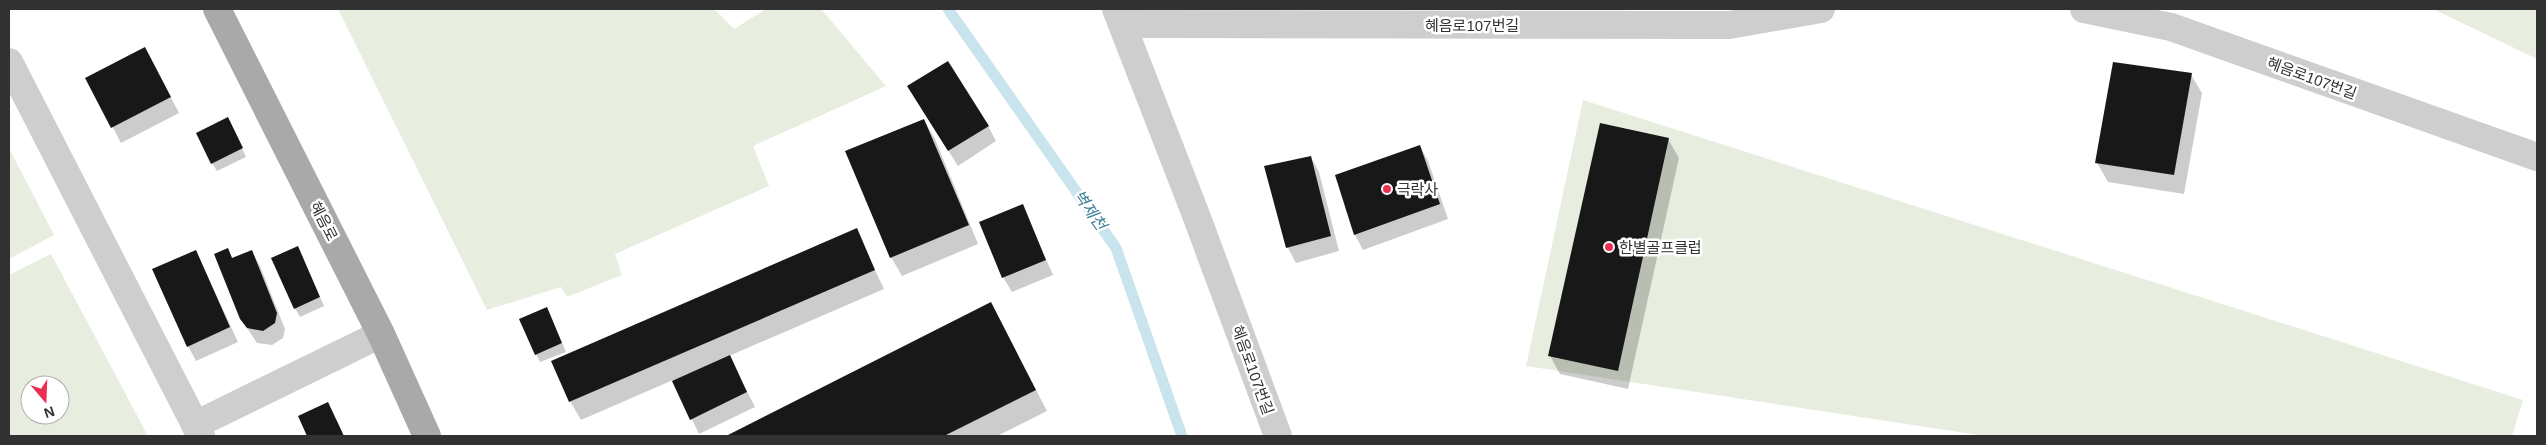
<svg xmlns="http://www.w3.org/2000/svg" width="2546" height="445" font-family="Arial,'Noto Sans KR',sans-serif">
  <rect width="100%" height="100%" fill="#fff"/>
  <g fill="#e8eedf" fill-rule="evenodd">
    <path d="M338,9H714L734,29L766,9H821L886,86L753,146L769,186L615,254L622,275L567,297L561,287L487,310Z"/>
    <path d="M2433,9H2537V59Z"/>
    <path d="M1583,100L2523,400L2512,436H1985L1526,366Z"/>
    <path d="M9,148L54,235L9,259Z"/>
    <path d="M51,254L148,436H9V275ZM30,385H60V415H30Z"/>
  </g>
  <g fill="#0003">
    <path d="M153,63L179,113L121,143L87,78Z"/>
    <path d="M2191,75L2202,93L2184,194L2108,182L2097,163Z"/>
    <path d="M917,101L988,126L996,141L958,166Z"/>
    <path d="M924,120L935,139L978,244L902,276L891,257Z"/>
    <path d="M232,127L246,157L217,171L212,163Z"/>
    <path d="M1668,139L1679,158L1628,389L1560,374L1550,356Z"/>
    <path d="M1420,146L1428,161L1448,219L1363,250L1355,235L1336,176Z"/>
    <path d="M1311,157L1319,172L1339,251L1296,263L1288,248L1266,167Z"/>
    <path d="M1022,205L1053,275L1012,292L1003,277Z"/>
    <path d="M856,230L884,289L729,356L755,407L699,434L673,380L581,420L570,401Z"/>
    <path d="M228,250L233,259L252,252L260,266L285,329L283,338L272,345L257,343L241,319Z"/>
    <path d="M196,251L238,342L196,361L188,346Z"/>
    <path d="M302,256L324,306L300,317L295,308Z"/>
    <path d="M991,304L1047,411L997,436H728Z"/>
    <path d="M551,317L566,352L540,362L536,354Z"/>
  </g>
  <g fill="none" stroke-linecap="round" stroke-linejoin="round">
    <path stroke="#cae4ee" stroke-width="11" d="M948,9L1116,248L1182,436"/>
  </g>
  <g fill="#181818">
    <path d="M145,47L171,97L111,128L85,78Z"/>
    <path d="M948,61L989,126L948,151L907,86Z"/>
    <path d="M2113,62L2192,73L2174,175L2095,163Z"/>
    <path d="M228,117L243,148L211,164L196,133Z"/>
    <path d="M924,119L969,225L890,258L845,151Z"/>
    <path d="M1600,123L1669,138L1618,371L1548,356Z"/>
    <path d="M1420,145L1440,204L1354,235L1335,175Z"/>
    <path d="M1311,156L1331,236L1286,248L1264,166Z"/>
    <path d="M1023,204L1046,260L1002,278L979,222Z"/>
    <path d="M857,228L875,270L569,402L551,361Z"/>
    <path d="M298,246L320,297L294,309L271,258Z"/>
    <path d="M228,248L232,258L252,250L277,313L275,323L263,331L247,328L240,319L214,254Z"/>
    <path d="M196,250L230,327L187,347L152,269Z"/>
    <path d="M991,302L1036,390L944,436H726Z"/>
    <path d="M547,307L562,343L535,355L519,319Z"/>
    <path d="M730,355L747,392L690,420L672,381Z"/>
    <path d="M328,402L344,436H307L298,416Z"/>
  </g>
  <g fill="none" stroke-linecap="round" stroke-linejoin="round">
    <g stroke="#cecece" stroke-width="28">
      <path d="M1116,9L1196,215L1278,436"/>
      <path d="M2084,9L2171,27L2537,157"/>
      <path d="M1122,24L1729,25L1821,9"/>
      <path d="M9,62L201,436"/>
      <path d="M195,425L381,334"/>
    </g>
    <path stroke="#a9a9a9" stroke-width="28" d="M217,9L381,334L427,436"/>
  </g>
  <g fill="#ec2e50" stroke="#fff" stroke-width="2">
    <circle cx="1387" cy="189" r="5"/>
    <circle cx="1609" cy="247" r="5"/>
  </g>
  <g text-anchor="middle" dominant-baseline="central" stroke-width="5" stroke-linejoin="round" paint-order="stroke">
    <g font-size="15" fill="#313131" stroke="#fff">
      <text x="1472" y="25">혜음로107번길</text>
      <text transform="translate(2312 78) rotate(20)">혜음로107번길</text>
      <text transform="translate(324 221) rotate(63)">혜음로</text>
      <text transform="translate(1253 370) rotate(70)">혜음로107번길</text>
    </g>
    <g font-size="15" fill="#313131" stroke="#fff" text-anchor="start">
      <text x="1397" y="189">극락사</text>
      <text x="1619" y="247">한별골프클럽</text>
    </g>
    <g font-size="16" font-style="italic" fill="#3a7d97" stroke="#fff">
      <text transform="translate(1090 210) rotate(55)">벽제천</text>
    </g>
  </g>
  <rect width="2546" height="445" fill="none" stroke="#313131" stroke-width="20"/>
  <g transform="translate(45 400) rotate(161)"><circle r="24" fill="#ffffff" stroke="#adadad"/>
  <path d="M0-4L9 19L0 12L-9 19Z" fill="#ec2e50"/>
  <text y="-8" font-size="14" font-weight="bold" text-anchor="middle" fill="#313131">N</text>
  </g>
</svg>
